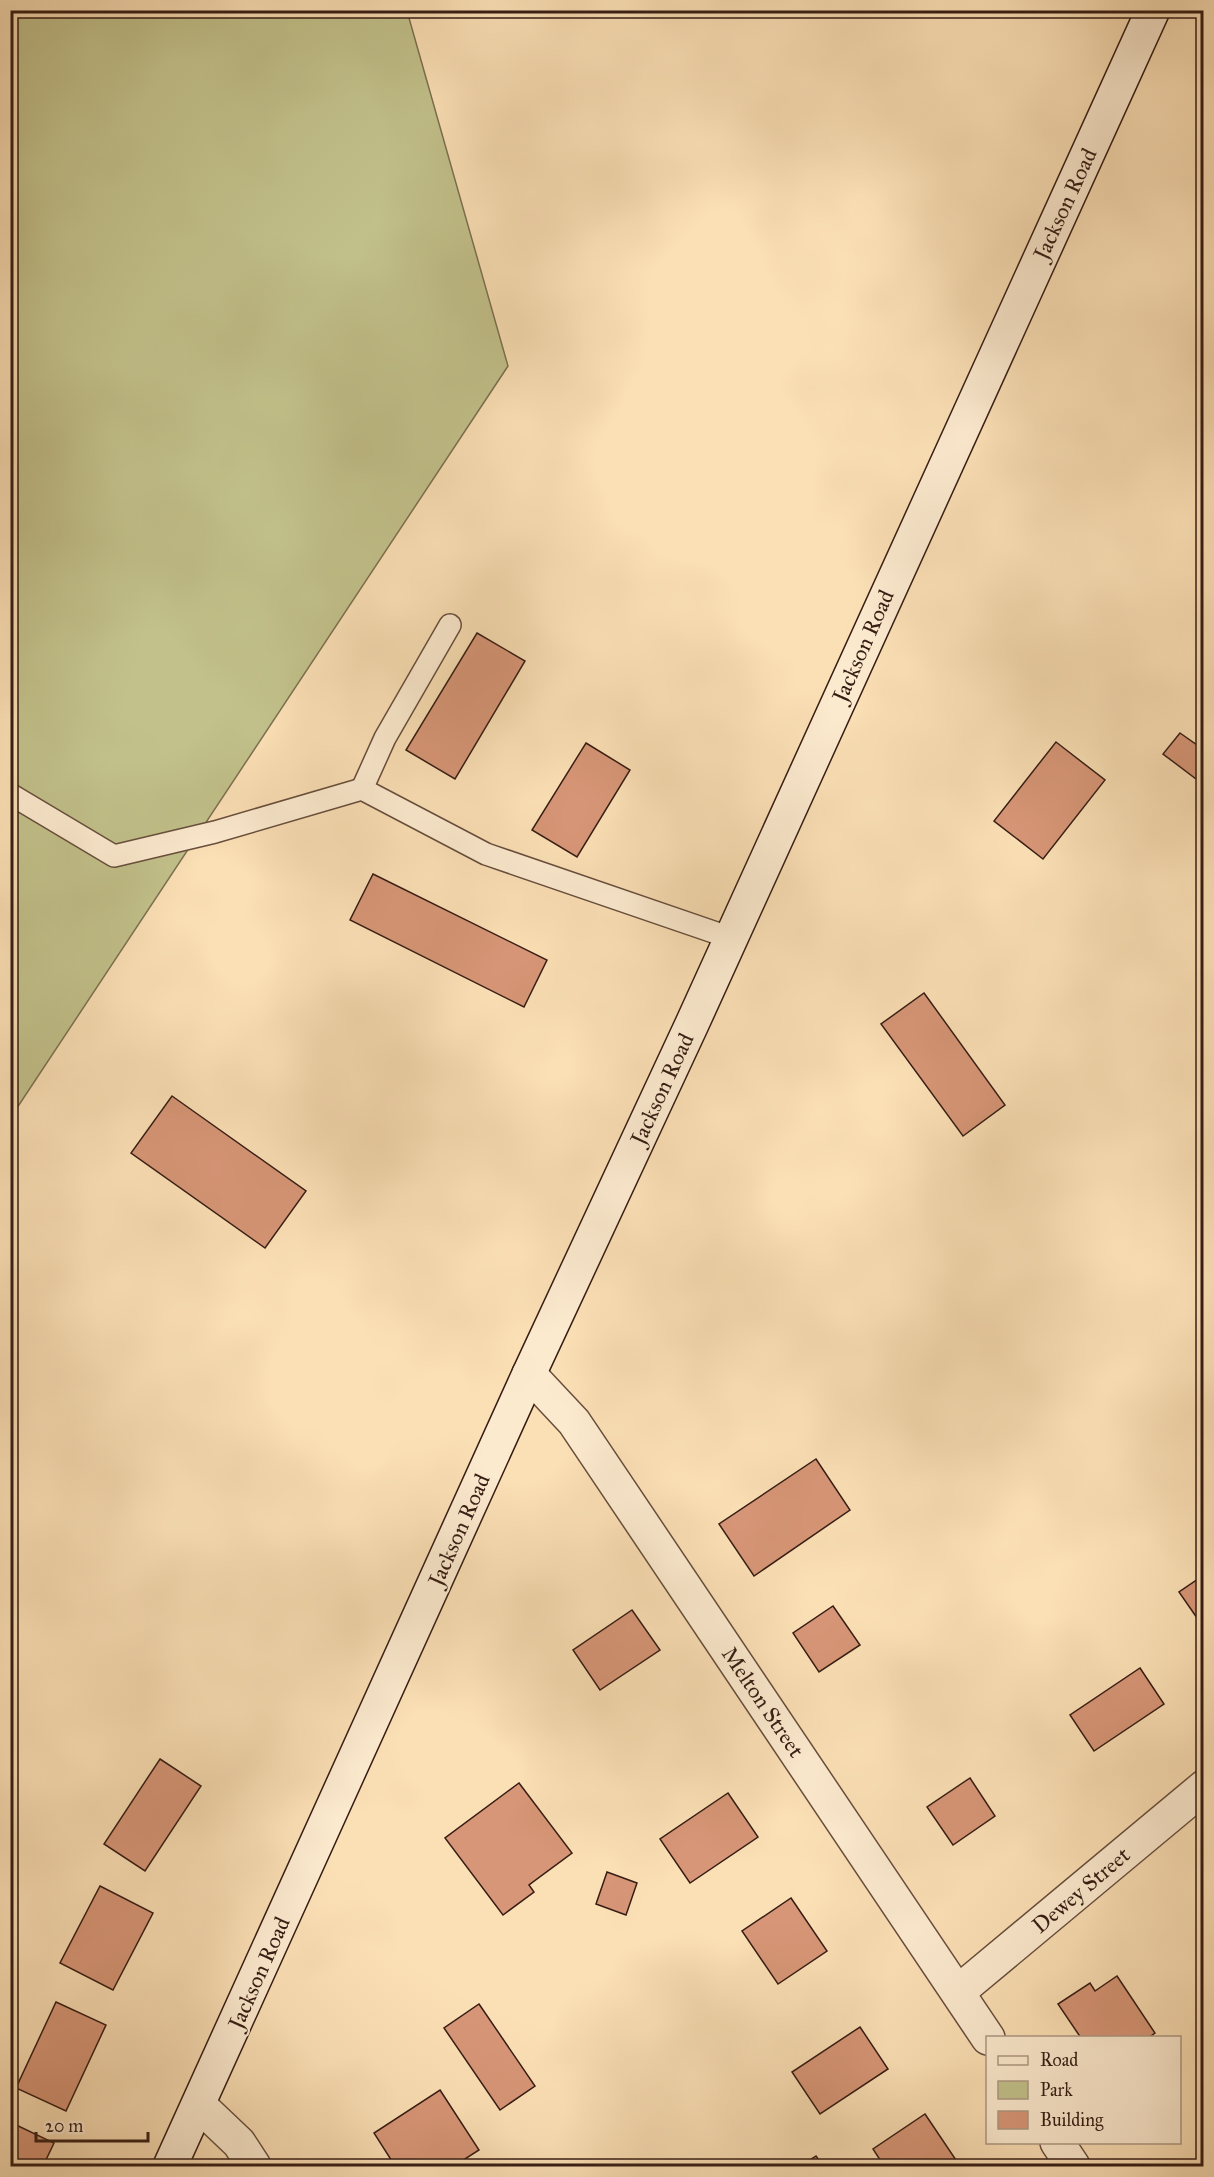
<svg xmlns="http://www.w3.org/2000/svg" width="1214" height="2177" font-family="'IM FELL Great Primer',serif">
  <rect width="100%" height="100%" fill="#fbdfb5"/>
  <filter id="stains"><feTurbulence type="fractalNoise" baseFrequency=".00333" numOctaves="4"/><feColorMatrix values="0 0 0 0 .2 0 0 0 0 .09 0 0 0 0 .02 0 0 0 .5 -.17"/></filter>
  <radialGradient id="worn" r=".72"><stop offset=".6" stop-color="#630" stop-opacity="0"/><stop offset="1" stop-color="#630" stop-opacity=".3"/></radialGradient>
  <path fill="#c2c18b" stroke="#7c6f50" stroke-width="1.5" d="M11,11H407L508,366L11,1117Z"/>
  <g fill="#d79677" stroke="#361d14" stroke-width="1.5">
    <path d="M477,633L525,661L455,779L406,750Z"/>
    <path d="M1180,733L1204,750V785L1163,754Z"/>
    <path d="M1056,742L1105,780L1043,859L994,821Z"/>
    <path d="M586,743L630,770L577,857L532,830Z"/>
    <path d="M373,874L547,960L524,1007L350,920Z"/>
    <path d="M924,993L1005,1105L963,1136L881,1024Z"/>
    <path d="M172,1096L306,1191L265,1248L131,1153Z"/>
    <path d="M816,1459L850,1510L754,1576L719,1524Z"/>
    <path d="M1204,1575V1628L1179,1592Z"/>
    <path d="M833,1606L860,1645L819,1672L793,1633Z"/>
    <path d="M632,1610L660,1650L600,1690L573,1650Z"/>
    <path d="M1140,1668L1164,1704L1094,1751L1070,1715Z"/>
    <path d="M160,1759L201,1786L145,1871L104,1844Z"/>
    <path d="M970,1778L995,1816L953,1845L927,1807Z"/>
    <path d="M519,1783L572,1853L529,1885L534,1892L503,1915L445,1838Z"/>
    <path d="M728,1793L758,1837L690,1883L660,1839Z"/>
    <path d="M607,1872L637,1883L626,1915L596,1904Z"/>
    <path d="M100,1886L153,1913L113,1990L60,1963Z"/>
    <path d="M791,1898L827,1951L778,1984L742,1931Z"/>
    <path d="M1117,1976L1155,2033L1148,2038H1081L1058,2004L1090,1983L1095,1991Z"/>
    <path d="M56,2002L106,2025L66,2111L16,2088Z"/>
    <path d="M479,2004L535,2086L500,2110L444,2028Z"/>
    <path d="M860,2027L888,2069L820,2114L792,2072Z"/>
    <path d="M440,2090L479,2150L454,2166H395L374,2133Z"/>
    <path d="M925,2114L960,2166H884L873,2149Z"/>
    <path d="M10,2122L54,2143L43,2166H10Z"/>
    <path d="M816,2156L823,2166H800Z"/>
  </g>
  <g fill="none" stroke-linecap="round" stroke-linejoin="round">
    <g stroke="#674e3c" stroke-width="24">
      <g id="service">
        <path d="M362,789L385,738L450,625"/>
        <path d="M10,794L114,856L215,832L362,789L486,854L731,938"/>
      </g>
    </g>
    <g stroke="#674e3c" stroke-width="36">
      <g id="minor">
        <path d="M529,1374L574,1422L988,2038"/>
        <path d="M958,1992L1204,1787"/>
        <path d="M199,2105L239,2143L254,2166"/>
        <path d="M1057,2142L1073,2166"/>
      </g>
    </g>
    <g stroke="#361d14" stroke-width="36">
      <path id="secondary" d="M170,2166L529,1374L692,1024L1153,10"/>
    </g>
    <use href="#service" stroke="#fceacf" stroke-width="21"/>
    <use href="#minor" stroke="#fceacf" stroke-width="33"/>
    <use href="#secondary" stroke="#fceacf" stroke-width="33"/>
  </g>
  <g text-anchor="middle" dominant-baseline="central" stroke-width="4.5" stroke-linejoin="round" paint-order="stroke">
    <g font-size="22" fill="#361d14" stroke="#fceacf">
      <text transform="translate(1065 204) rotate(-65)">Jackson Road</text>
      <text transform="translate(863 646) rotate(-66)">Jackson Road</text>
      <text transform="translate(662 1089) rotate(-65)">Jackson Road</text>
      <text transform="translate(459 1530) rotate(-66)">Jackson Road</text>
      <text transform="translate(763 1702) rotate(56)">Melton Street</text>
      <text transform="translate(1081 1890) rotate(-40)">Dewey Street</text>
      <text transform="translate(259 1973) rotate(-66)">Jackson Road</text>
    </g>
  </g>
  <rect width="1214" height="2177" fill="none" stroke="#fbdfb5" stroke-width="36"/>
  <rect x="12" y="12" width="1190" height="2153" fill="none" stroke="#361d14" stroke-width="3"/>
  <rect x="18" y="18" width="1178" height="2141" fill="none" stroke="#361d14" stroke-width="1.5"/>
  <rect x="986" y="2036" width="195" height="108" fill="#fceacf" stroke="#ad9884" stroke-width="1.5"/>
  <rect x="998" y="2056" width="30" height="9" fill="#fceacf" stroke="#ad9884" stroke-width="1.5"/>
  <text x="1040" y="2066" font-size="18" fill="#361d14">Road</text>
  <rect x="998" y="2081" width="30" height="18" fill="#c2c18b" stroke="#ad9884" stroke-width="1.5"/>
  <text x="1040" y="2096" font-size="18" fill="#361d14">Park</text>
  <rect x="998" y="2111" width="30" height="18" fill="#d79677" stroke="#ad9884" stroke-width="1.5"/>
  <text x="1040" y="2126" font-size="18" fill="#361d14">Building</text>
  <path d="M36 2132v9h112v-9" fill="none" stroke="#361d14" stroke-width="3"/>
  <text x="45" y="2132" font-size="18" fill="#361d14" stroke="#fceacf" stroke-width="4.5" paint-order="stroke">20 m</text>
  <rect width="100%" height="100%" filter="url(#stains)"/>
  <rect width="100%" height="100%" fill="url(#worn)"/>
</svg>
